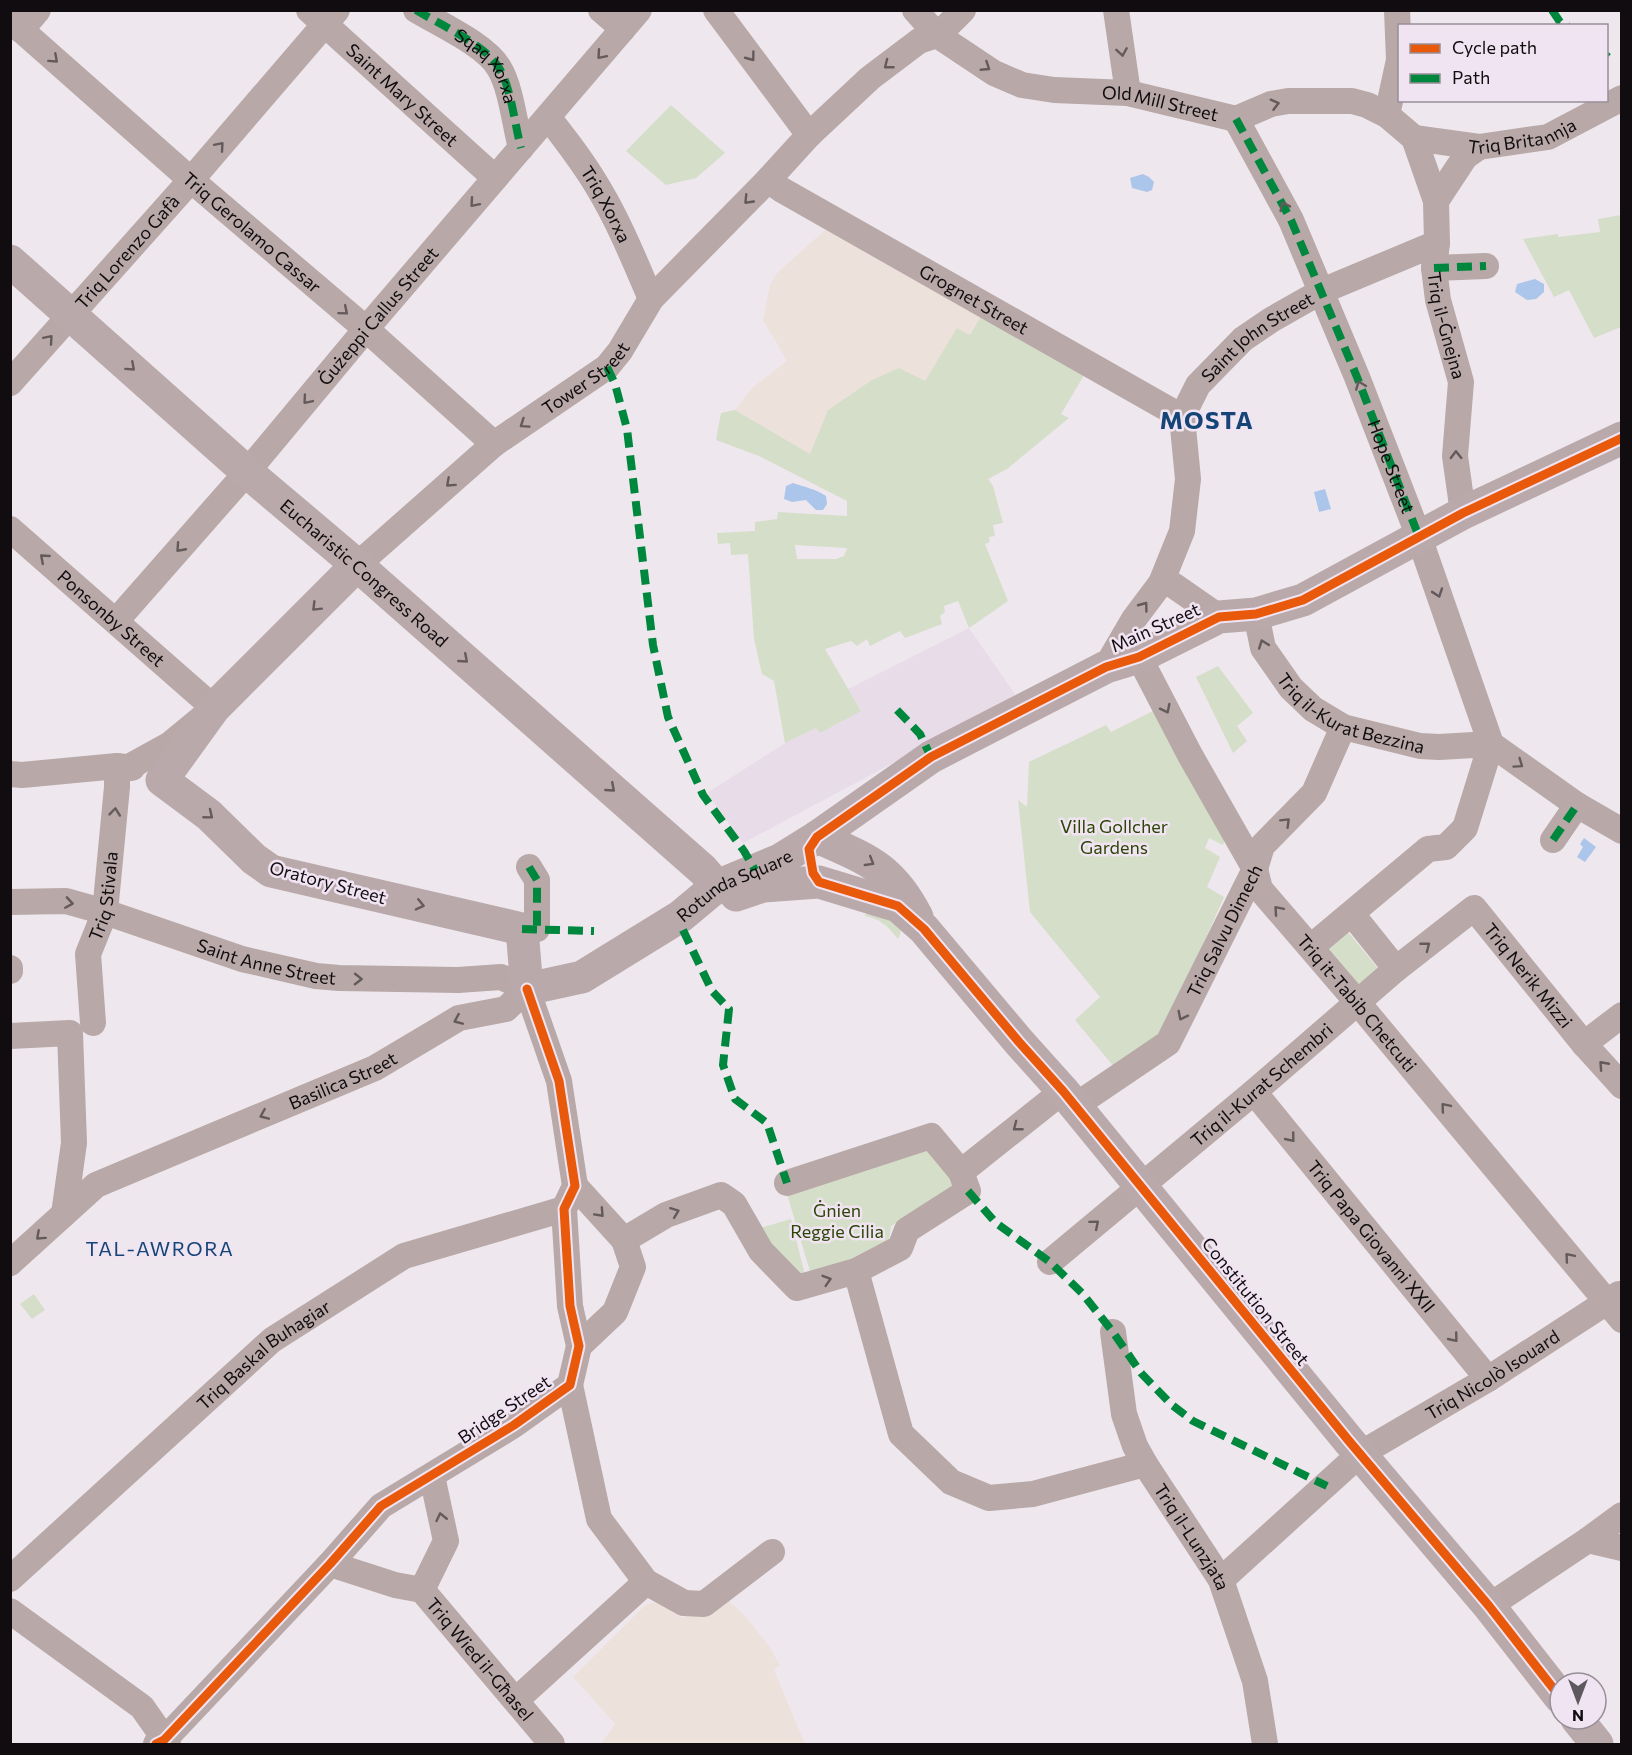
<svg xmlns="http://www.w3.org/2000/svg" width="1632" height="1755" font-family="Commissioner,sans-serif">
  <rect width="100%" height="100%" fill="#eee8ee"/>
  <path fill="#e9dce9" d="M969,628L1017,697L743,843L707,793L785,743L816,728L820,733L861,710L848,689Z"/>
  <g fill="#ede1db">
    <path d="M826,229L983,313L970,336L957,329L925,382L899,368L828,410L810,454L735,410L752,388L787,361L763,320L770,285L776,274Z"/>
    <path d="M726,1598L746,1617L769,1646L780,1665L774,1670L805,1744H601L615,1724L573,1677L645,1605L664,1600L681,1618L717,1605Z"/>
  </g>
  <g fill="#d5dec9" fill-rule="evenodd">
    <path d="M671,105L725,153L696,178L666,185L626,151Z"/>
    <path d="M1621,215V327L1594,338L1569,290L1554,297L1523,239L1558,234V237L1600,232L1598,219Z"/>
    <path d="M983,313L1086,372L1061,414L1069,418L1007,469L988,479L993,486L1003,523L993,525L995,536L989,537L990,542L985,544L1008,601L969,628L958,601L944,606L945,612L940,616L942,624L905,638L900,631L870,646L867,639L857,646L851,641L825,649L861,711L820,733L816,728L785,743L774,681L762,674L754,639L748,554L731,555L730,543L718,544L717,533L755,531V522L777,519L778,512L847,516V501L759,456L716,440L721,413L735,410L810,454L828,410L872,380L899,368L925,381L957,328L970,335ZM795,545L846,548L847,549L844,556L836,559H797Z"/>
    <path d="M1218,666L1253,713L1237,726L1247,741L1233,753L1196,677Z"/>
    <path d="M1157,709L1225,838L1223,845L1209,838L1205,848L1220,857L1207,887L1224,897L1163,1035L1115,1068L1075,1020L1100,997L1030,912L1018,800L1027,807L1029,762L1106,725L1111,732Z"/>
    <path d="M868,909L888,919L901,930L899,938H897C888,926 880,919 865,916Z"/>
    <path d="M1348,932L1380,971L1353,992L1322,953Z"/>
    <path d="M930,1146L957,1188L891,1226L889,1240L812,1278L787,1194Z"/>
    <path d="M791,1219L806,1279L791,1282L760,1228Z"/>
    <path d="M34,1294L45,1310L32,1319L20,1304Z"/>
  </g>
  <g fill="#acc5ea">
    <path d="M1143,174L1149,177L1154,182L1152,190L1147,192L1132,188L1130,178Z"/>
    <path d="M1535,279L1544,284V292L1536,299L1527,300L1515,292L1517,284Z"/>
    <path d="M793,483C805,487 815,489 826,496L827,504L823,510H816L806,500L792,502L784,499L786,486Z"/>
    <path d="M1325,489L1331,509L1319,512L1314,492Z"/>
    <path d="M1584,838L1596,847L1585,862L1577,857L1583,847L1580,844Z"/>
  </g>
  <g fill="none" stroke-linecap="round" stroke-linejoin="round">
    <g stroke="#b8a8a7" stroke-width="26">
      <path id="s1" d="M309,10L495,178"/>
      <path id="s2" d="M416,10C439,24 486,45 499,68C511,87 515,126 521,148"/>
      <path d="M601,10L623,29"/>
      <path d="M716,10L809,135"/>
      <path id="s3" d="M915,10L937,35L994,73L1022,85L1054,90L1128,93L1236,119L1271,104L1288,101H1352L1367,105L1387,115L1414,138L1436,201L1437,243L1434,268L1438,300L1461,382L1455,456L1463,513"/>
      <path d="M1116,10L1128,93"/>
      <path id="s4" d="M10,20L191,180L366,329L494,444"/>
      <path d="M945,28L963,10"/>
      <path d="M21,30L38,10"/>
      <path d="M1387,115L1399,60L1397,10"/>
      <path id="s5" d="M548,117C566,140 584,163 599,189C620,224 635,262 651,299"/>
      <path d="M1236,119L1291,220L1357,377L1419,537L1491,744L1577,805L1622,831"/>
      <path id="s6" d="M1414,138L1479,147L1548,137L1622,98"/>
      <path id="s7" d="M768,180L782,190L1182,417"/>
      <path d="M1436,201L1465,157L1479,147"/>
      <path d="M1434,268L1486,266"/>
      <path id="s8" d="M10,383L191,180L337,10"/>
      <path id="s9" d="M10,529L214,708L169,745L129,767"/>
      <path id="s10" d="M357,565L494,444L607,367L620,351L651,299L768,180L809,135L870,78L919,41L937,35"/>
      <path d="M1161,583L1173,585L1219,617"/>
      <path id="s11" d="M1256,614L1263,648L1291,688L1313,709L1343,727L1420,746L1439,747L1491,744L1465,828L1446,847L1428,849L1311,947"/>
      <path id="s12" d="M116,621L247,472L366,329L639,10"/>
      <path id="s13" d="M1139,657L1190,755L1255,869L1260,889L1358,1003L1622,1320"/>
      <path id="s14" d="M1106,667L1134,619L1161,583L1182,531L1188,479L1182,417L1198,385L1243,339L1271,320L1322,291L1437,243"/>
      <path d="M10,774L22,775L117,766L132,768"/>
      <path d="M1553,840L1577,805"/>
      <path d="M529,867L537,880V929"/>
      <path id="s15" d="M10,902L66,901L105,912L242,959L316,976L339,978L458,980L501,977L527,989"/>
      <path d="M1352,914L1396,969"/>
      <path d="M10,968V971"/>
      <path id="s16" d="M93,1023L88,954L105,912L117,787V766"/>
      <path d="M10,1036L70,1033L74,1143L64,1214"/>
      <path d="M1584,1044L1622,1015"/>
      <path id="s17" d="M1254,1092L1488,1379"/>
      <path id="s18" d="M1075,1106L1168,1043L1255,869L1262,846L1314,793L1343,727"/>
      <path d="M961,1172L1063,1091"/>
      <path d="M575,1186L624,1240L633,1267L615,1312L579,1346"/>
      <path d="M624,1240L666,1215L721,1195L734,1204L761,1251L797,1288L856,1271L900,1248L907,1230L968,1191L961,1172L931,1136L787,1183"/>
      <path id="s19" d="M1050,1262L1254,1092L1396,969L1474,908L1584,1044L1622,1086"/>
      <path id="s20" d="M10,1263L96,1185L375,1068L459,1018L506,1009L527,989"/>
      <path d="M856,1271L901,1434L951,1482L989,1498L1033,1494L1145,1464"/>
      <path id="s21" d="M1113,1332L1124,1414L1135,1446L1145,1464L1221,1580L1255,1681L1265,1744"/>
      <path d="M570,1385L599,1519L646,1582L684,1603L704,1604L772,1552"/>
      <path d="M1588,1540L1622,1548"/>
      <path id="s22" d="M330,1564L395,1585L422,1590L552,1744"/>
      <path id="s23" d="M10,1579L272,1340L404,1256L564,1209"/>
      <path id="s24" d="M1221,1580L1360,1454L1488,1379L1619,1294"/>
      <path d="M422,1590L446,1541L432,1476"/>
      <path d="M1489,1606L1588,1540L1622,1515"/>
      <path d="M10,1611L142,1707L168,1744"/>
      <path d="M516,1700L646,1582"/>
      <path d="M156,1744L164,1740L330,1564L381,1506L514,1425L570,1385L579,1346L570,1306L564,1209L575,1186L559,1081L527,989"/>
    </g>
    <g stroke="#baa9aa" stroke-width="33">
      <path id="s25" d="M10,261L247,472L357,565L703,870L717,886"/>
      <path id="s26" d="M357,565L214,708L162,780L209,815L254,859L271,871L522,929L527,989L582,977L681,916L717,886L780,860L817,837L931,757L1106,667L1139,657L1219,617L1256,614L1303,600L1463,513L1622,438"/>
      <path d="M817,837C866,859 891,866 917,917"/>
      <path d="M736,895L763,886L819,882L898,906L924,929L1019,1042L1063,1091L1349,1441L1489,1606L1560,1697"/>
      <path d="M1577,1719L1597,1744"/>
    </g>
    <g stroke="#00873e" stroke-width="8" stroke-dasharray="15 8" stroke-linecap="butt">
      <path d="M416,10C439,24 486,45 499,68C511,87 515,126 521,148"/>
      <path d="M1552,10L1560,22L1568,26"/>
      <path d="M1606,55L1608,57"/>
      <path id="s27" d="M1236,119L1291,220L1357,377L1419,537"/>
      <path d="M1434,268L1486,266"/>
      <path d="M607,367L615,384L627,429L653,645L668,717L703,795L744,851L755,870"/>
      <path d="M897,710L920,734L931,757"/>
      <path d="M1553,840L1577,805"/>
      <path d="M529,867L537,880V929"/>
      <path d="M522,929L594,931"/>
      <path d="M683,930L712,991L729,1009L723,1065L735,1099L767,1123L787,1183"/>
      <path d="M968,1191L996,1223L1050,1262L1082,1293L1113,1332L1141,1373L1172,1405L1193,1421L1327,1486"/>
    </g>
    <g stroke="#f1e4f2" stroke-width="13">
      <g id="cycleway">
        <path d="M1560,1697L1489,1606L1349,1441L1063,1091L1019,1042L924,929L898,906L819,882L813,873L809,849L817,837L931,757L1106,667L1139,657L1219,617L1256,614L1303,600L1463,513L1622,438"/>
        <path d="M156,1744L164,1740L330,1564L381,1506L514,1425L570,1385L579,1346L570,1306L564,1209L575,1186L559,1081L527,989"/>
      </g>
    </g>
    <use href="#cycleway" stroke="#e8590c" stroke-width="9"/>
  </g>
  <defs><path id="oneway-chevron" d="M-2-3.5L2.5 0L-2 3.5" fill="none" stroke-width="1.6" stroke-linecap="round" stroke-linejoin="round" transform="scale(1.5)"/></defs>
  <g stroke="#645a5c">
    <use href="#oneway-chevron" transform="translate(1122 52) rotate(81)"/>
    <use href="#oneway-chevron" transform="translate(601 55) rotate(131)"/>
    <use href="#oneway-chevron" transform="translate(751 57) rotate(53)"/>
    <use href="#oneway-chevron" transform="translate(54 59) rotate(42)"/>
    <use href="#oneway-chevron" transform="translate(888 65) rotate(142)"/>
    <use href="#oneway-chevron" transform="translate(986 67) rotate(33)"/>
    <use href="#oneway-chevron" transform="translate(1275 104) rotate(-15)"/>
    <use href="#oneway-chevron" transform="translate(220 146) rotate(-49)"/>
    <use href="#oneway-chevron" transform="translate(748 200) rotate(134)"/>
    <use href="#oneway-chevron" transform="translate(474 203) rotate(131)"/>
    <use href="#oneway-chevron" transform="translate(1284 206) rotate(-116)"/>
    <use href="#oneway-chevron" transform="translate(344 311) rotate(40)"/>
    <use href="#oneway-chevron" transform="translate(49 339) rotate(-49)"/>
    <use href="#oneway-chevron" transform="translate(1360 385) rotate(-111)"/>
    <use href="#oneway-chevron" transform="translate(307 400) rotate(130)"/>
    <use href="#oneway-chevron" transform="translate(524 424) rotate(146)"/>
    <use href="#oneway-chevron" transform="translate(1456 455) rotate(-91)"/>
    <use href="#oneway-chevron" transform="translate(450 483) rotate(138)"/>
    <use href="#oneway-chevron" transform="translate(180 548) rotate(132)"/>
    <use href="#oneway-chevron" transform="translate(44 558) rotate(-139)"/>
    <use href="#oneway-chevron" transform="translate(1438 593) rotate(71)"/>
    <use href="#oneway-chevron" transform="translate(1144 606) rotate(-53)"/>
    <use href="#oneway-chevron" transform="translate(1263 644) rotate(-110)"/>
    <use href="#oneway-chevron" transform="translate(1166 709) rotate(63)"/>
    <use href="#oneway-chevron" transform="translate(1519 764) rotate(35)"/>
    <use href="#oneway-chevron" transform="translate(115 812) rotate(-84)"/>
    <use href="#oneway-chevron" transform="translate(1286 822) rotate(-45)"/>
    <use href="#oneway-chevron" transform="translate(69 903) rotate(9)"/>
    <use href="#oneway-chevron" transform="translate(1278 910) rotate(-131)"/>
    <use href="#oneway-chevron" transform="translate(1426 946) rotate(-38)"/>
    <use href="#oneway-chevron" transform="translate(358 979) rotate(1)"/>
    <use href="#oneway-chevron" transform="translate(1182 1016) rotate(117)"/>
    <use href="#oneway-chevron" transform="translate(458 1020) rotate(157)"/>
    <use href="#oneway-chevron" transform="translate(1603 1065) rotate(-132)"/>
    <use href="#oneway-chevron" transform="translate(1445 1107) rotate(-130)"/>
    <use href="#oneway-chevron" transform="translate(264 1115) rotate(157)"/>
    <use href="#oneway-chevron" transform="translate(1017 1127) rotate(142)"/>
    <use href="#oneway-chevron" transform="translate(1291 1138) rotate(51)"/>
    <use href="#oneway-chevron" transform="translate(675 1212) rotate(-21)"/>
    <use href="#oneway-chevron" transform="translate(600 1213) rotate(47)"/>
    <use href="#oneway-chevron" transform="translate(1095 1224) rotate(-40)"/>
    <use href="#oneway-chevron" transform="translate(40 1236) rotate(138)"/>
    <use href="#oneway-chevron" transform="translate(1569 1257) rotate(-130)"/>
    <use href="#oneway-chevron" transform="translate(827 1280) rotate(-17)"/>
    <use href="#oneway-chevron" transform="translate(1454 1338) rotate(51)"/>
    <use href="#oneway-chevron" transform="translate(441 1517) rotate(-103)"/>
  </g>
  <g stroke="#655a5d">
    <use href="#oneway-chevron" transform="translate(131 367) rotate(42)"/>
    <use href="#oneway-chevron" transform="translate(316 607) rotate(135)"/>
    <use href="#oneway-chevron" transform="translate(464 659) rotate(41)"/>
    <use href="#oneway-chevron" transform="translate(611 788) rotate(41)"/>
    <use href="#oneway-chevron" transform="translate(209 815) rotate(39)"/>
    <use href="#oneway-chevron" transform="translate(870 862) rotate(31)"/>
    <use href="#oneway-chevron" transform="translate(420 905) rotate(13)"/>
  </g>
  <g text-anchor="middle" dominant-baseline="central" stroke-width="5" stroke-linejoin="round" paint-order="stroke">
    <g font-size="18" fill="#100c10" stroke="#f1e4f2">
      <text stroke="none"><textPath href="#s2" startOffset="93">Sqaq Xorxa</textPath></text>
      <text stroke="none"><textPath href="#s1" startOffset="126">Saint Mary Street</textPath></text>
      <text stroke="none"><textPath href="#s3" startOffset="272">Old Mill Street</textPath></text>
      <text stroke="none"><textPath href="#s6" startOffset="110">Triq Britannja</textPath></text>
      <text stroke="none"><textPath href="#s5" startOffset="105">Triq Xorxa</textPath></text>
      <text stroke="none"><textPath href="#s4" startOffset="322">Triq Gerolamo Cassar</textPath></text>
      <text stroke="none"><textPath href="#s8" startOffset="176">Triq Lorenzo Gafà</textPath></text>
      <text stroke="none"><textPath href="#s7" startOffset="238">Grognet Street</textPath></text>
      <text stroke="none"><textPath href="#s12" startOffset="402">Ġużeppi Callus Street</textPath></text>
      <text stroke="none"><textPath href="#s3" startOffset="735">Triq il-Ġnejna</textPath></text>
      <text stroke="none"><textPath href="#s14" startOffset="384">Saint John Street</textPath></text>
      <text stroke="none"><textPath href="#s10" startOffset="296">Tower Street</textPath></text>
      <text stroke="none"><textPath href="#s27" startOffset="381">Hope Street</textPath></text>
      <text stroke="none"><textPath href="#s25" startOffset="472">Eucharistic Congress Road</textPath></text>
      <text stroke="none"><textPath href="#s9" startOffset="135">Ponsonby Street</textPath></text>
      <text transform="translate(1155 627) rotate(-24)">Main Street</text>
      <text stroke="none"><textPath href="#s11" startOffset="150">Triq il-Kurat Bezzina</textPath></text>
      <text stroke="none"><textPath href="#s26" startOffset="986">Rotunda Square</textPath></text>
      <text transform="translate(328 882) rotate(15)">Oratory Street</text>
      <text stroke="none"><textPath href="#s16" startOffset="130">Triq Stivala</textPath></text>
      <text stroke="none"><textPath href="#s18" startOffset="238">Triq Salvu Dimech</textPath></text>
      <text stroke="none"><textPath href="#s15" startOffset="266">Saint Anne Street</textPath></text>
      <text stroke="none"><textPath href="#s19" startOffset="639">Triq Nerik Mizzi</textPath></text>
      <text stroke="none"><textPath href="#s13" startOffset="412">Triq it-Tabib Chetcuti</textPath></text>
      <text stroke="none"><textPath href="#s20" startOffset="384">Basilica Street</textPath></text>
      <text stroke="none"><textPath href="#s19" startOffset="276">Triq il-Kurat Schembri</textPath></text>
      <text stroke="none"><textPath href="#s17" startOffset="186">Triq Papa Giovanni XXII</textPath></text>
      <text transform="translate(1256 1301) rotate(51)">Constitution Street</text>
      <text stroke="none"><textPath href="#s23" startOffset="339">Triq Baskal Buhagiar</textPath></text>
      <text stroke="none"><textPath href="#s24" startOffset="342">Triq Nicolò Isouard</textPath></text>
      <text transform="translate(504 1409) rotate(-34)">Bridge Street</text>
      <text stroke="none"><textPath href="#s21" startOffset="224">Triq il-Lunzjata</textPath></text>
      <text stroke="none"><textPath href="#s22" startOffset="186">Triq Wied il-Għasel</textPath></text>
    </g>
    <g font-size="18" fill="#2c4505" stroke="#f1e4f2">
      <text x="1114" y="826">Villa Gollcher<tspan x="1114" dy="21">Gardens</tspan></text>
      <text x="837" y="1210">Ġnien<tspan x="837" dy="21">Reggie Cilia</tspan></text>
    </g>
    <g font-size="20" letter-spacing="1.5" fill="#154477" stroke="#f1e4f2">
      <text x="160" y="1248">TAL-AWRORA</text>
    </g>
    <g font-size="24" font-weight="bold" letter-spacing="1.5" fill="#154477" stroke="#f1e4f2">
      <text x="1207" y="419">MOSTA</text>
    </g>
  </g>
  <rect width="1632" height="1755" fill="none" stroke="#100c10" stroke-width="24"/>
  <rect x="1398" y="24" width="210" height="78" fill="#f1e4f2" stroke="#978e98" stroke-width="1.5"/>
  <rect x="1410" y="44" width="30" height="9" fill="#e8590c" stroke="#978e98" stroke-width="1.5"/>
  <text x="1452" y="54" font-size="18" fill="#100c10">Cycle path</text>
  <rect x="1410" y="74" width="30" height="9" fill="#00873e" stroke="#978e98" stroke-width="1.5"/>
  <text x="1452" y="84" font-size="18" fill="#100c10">Path</text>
  <g transform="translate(1578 1701) rotate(180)"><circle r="28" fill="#f1e4f2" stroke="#978e98" stroke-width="1.5"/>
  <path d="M0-4.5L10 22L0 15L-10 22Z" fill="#5e595e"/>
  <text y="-9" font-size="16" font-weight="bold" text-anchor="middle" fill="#100c10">N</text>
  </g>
</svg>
